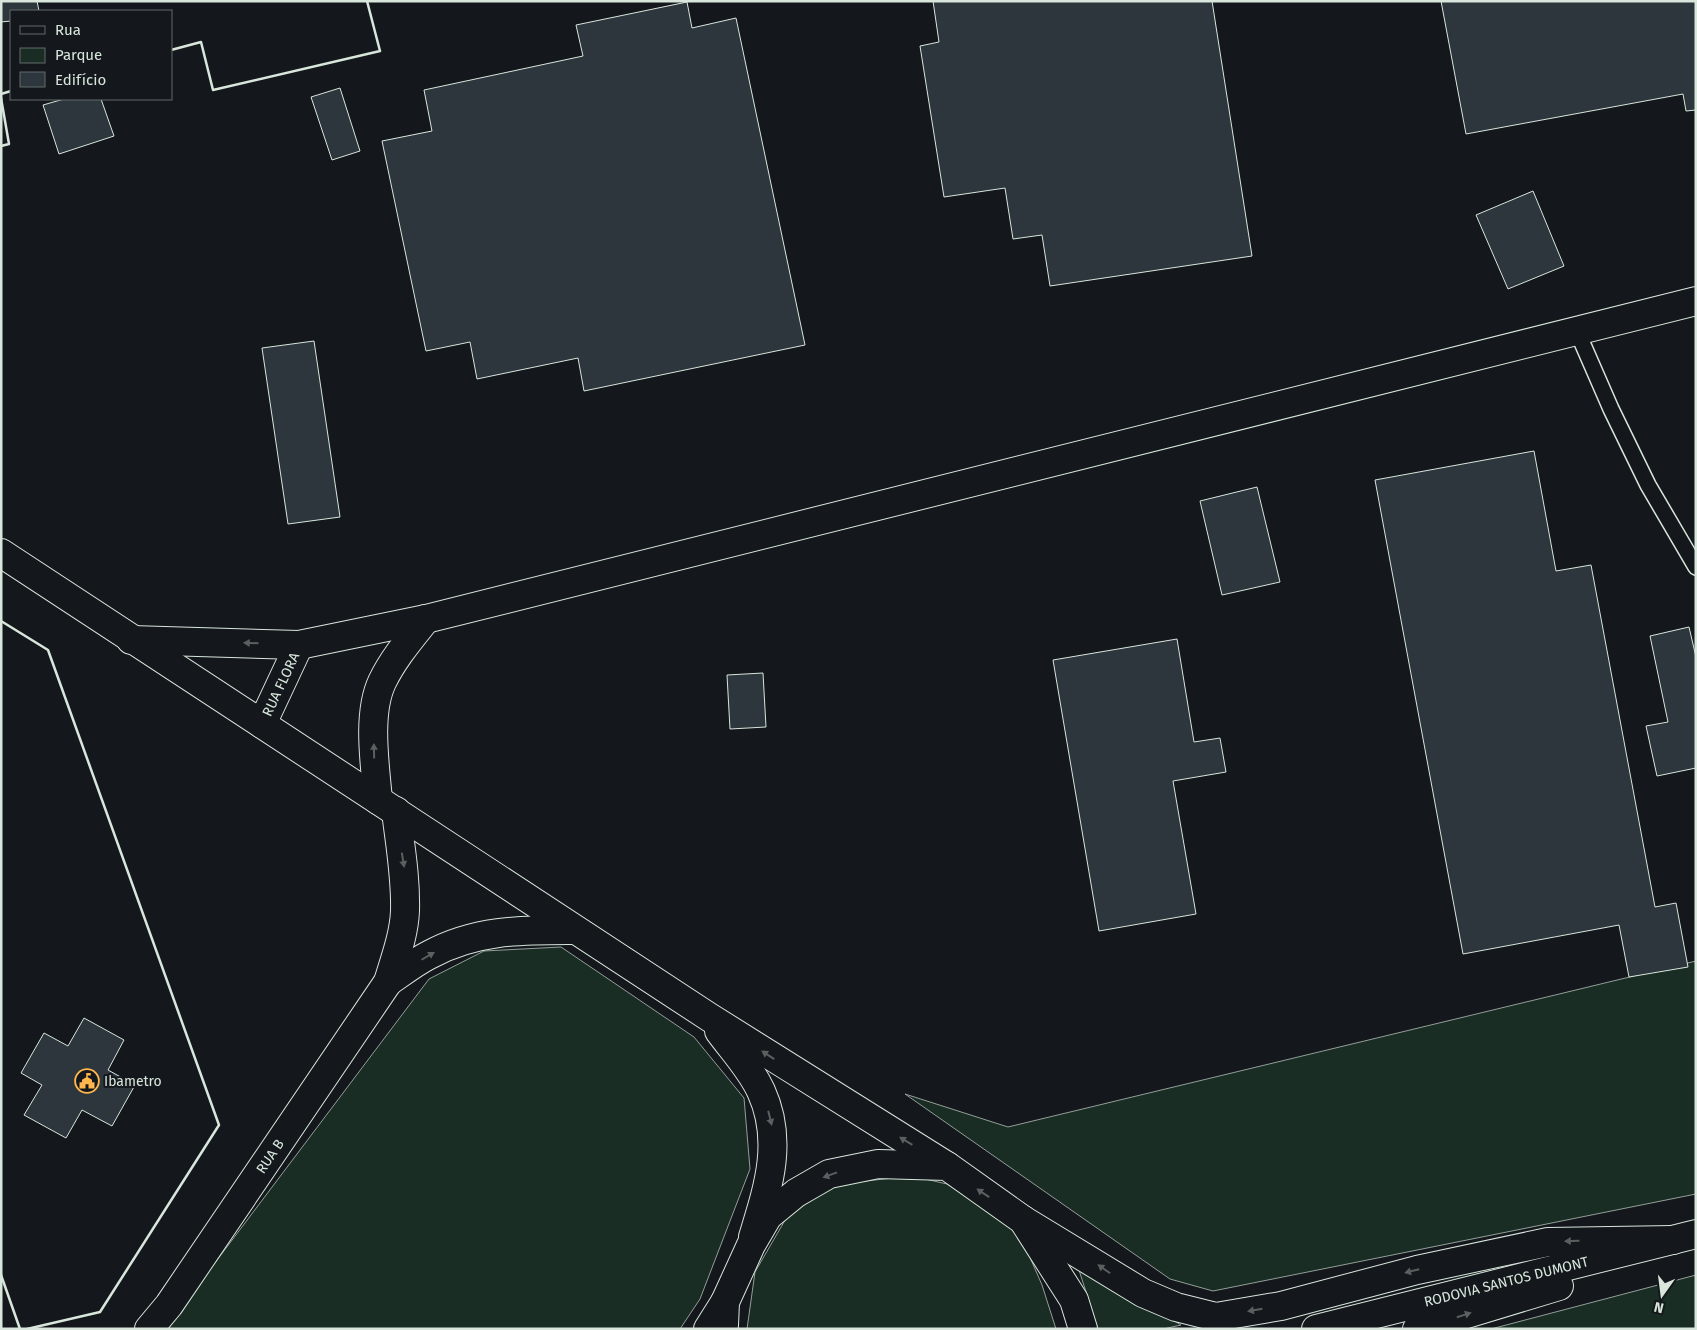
<svg xmlns="http://www.w3.org/2000/svg" width="1697" height="1330" font-family="'Fira Sans',sans-serif">
  <rect width="100%" height="100%" fill="#14181c"/>
  <g fill="#1a2d24" stroke="#939e99">
    <path d="M561,947L694,1037L744,1098L750,1169L700,1299L680,1329H165L429,979L484,951Z"/>
    <path d="M1696,961V1194L1213,1291L1170,1279L905,1094L1008,1127Z"/>
    <path d="M912,1176L947,1184L1019,1232L1042,1285L1056,1329H747L755,1272L788,1215L838,1184Z"/>
    <path d="M1078,1267L1168,1317L1181,1325L1163,1329H1098Z"/>
    <path d="M1696,1275V1329H1491Z"/>
  </g>
  <g fill="#2c363c" stroke="#d8e6dc">
    <path d="M1,1H37L39,11H11V21L1,22Z"/>
    <path d="M933,1H1212L1252,256L1050,286L1042,235L1013,239L1005,188L944,197L920,46L939,42Z"/>
    <path d="M1441,1H1696V110L1686,111L1683,94L1466,134Z"/>
    <path d="M687,2L692,28L736,18L805,345L584,391L578,358L477,379L470,342L426,351L382,141L432,131L424,90L583,56L576,25Z"/>
    <path d="M340,88L360,151L332,160L311,97Z"/>
    <path d="M64,99H101L114,136L59,154L43,105Z"/>
    <path d="M1533,191L1564,266L1508,289L1476,215Z"/>
    <path d="M314,341L340,517L288,524L262,348Z"/>
    <path d="M1534,451L1556,571L1591,565L1655,907L1676,903L1688,967L1629,977L1619,925L1463,954L1375,480Z"/>
    <path d="M1257,487L1280,582L1222,595L1200,501Z"/>
    <path d="M1689,627L1696,657V768L1657,776L1646,726L1668,722L1650,636Z"/>
    <path d="M1177,639L1194,742L1220,738L1226,772L1173,781L1196,914L1099,931L1053,660Z"/>
    <path d="M763,673L766,727L730,729L727,675Z"/>
    <path d="M84,1018L124,1040L108,1070L135,1085L112,1126L82,1110L66,1138L24,1115L42,1085L21,1073L44,1033L68,1046Z"/>
  </g>
  <g fill="none" stroke-linecap="round" stroke-linejoin="round">
    <g stroke="#d8e6dc" stroke-width="18">
      <path id="service" d="M1577,331L1611,409L1648,485L1696,567"/>
    </g>
    <g stroke="#d8e6dc" stroke-width="30">
      <g id="minor">
        <path d="M131,640L299,645L426,619L1696,301"/>
        <path id="s1" d="M262,724L299,645"/>
        <path d="M388,982C401,973 415,962 429,955C476,929 524,930 575,930"/>
        <path id="s2" d="M149,1329L169,1305L388,982C395,959 404,935 405,911C406,877 400,845 396,811"/>
      </g>
    </g>
    <g stroke="#d8e6dc" stroke-width="30">
      <g id="tertiary">
        <path d="M1,553L709,1017L947,1166"/>
        <path d="M378,800C375,765 367,714 382,682C393,659 410,639 426,619"/>
        <path d="M719,1031C733,1050 751,1069 761,1091C784,1141 768,1188 753,1237"/>
      </g>
    </g>
    <g stroke="#d8e6dc" stroke-width="30">
      <path id="secondary" d="M724,1325L725,1302L751,1245L768,1216L796,1193L829,1174L878,1164L947,1166L1023,1220L1074,1300L1083,1329"/>
    </g>
    <g stroke="#d8e6dc" stroke-width="30">
      <g id="trunk">
        <path d="M1023,1220L1143,1293L1176,1307L1216,1317L1281,1306L1417,1270L1548,1242L1673,1240"/>
        <path d="M708,1329L725,1302"/>
        <path id="s3" d="M1316,1329L1696,1234"/>
        <path d="M1417,1329L1559,1286"/>
      </g>
    </g>
    <use href="#service" stroke="#14181c" stroke-width="15"/>
    <use href="#minor" stroke="#14181c" stroke-width="28"/>
    <use href="#tertiary" stroke="#14181c" stroke-width="28"/>
    <use href="#secondary" stroke="#14181c" stroke-width="28"/>
    <use href="#trunk" stroke="#14181c" stroke-width="28"/>
    <g stroke="#d8e6dc" stroke-width="2.5">
      <path d="M171,50L201,42L213,90L380,51L367,1"/>
      <path d="M1,94L11,91"/>
      <path d="M1,98L9,144L1,146"/>
      <path d="M1,621L48,650L219,1125L100,1312L27,1329"/>
      <path d="M1,1275L20,1329"/>
    </g>
  </g>
  <defs><path id="oneway-solid" d="M-6-.8H1V-3.2L6.5 0L1 3.2V.8H-6Z" transform="scale(1.25)"/></defs>
  <g fill="#59605f">
    <use href="#oneway-solid" transform="translate(251 643) rotate(-178)"/>
    <use href="#oneway-solid" transform="translate(374 751) rotate(-91)"/>
    <use href="#oneway-solid" transform="translate(403 860) rotate(81)"/>
    <use href="#oneway-solid" transform="translate(428 956) rotate(-30)"/>
    <use href="#oneway-solid" transform="translate(768 1055) rotate(-147)"/>
    <use href="#oneway-solid" transform="translate(770 1118) rotate(76)"/>
    <use href="#oneway-solid" transform="translate(906 1141) rotate(-149)"/>
    <use href="#oneway-solid" transform="translate(830 1175) rotate(160)"/>
    <use href="#oneway-solid" transform="translate(983 1193) rotate(-146)"/>
    <use href="#oneway-solid" transform="translate(1572 1241) rotate(179)"/>
    <use href="#oneway-solid" transform="translate(1104 1269) rotate(-145)"/>
    <use href="#oneway-solid" transform="translate(1412 1271) rotate(166)"/>
    <use href="#oneway-solid" transform="translate(1255 1310) rotate(170)"/>
    <use href="#oneway-solid" transform="translate(1464 1315) rotate(-17)"/>
  </g>
  <defs>
    <g id="civic-ring" transform="scale(1.25)"><circle r="9.5" fill="#14181c" stroke="#ffb74d" stroke-width="1.5"/><path d="M-.6-6.5H3V-4.5H.6V-3L4-1V1h2V6H-6V1h2V-1L-.6-3ZM-1.2 2.5V6h2.4V2.5Z" fill="#ffb74d"/></g>
  </defs>
  <g fill-rule="evenodd">
    <use href="#civic-ring" x="87" y="1081"/>
  </g>
  <g text-anchor="middle" dominant-baseline="central" stroke-width="4" stroke-linejoin="round" paint-order="stroke">
    <g font-size="14" fill="#d8e6dc" stroke="#14181c">
      <text stroke="none"><textPath href="#s1" startOffset="44">RUA FLORA</textPath></text>
      <text stroke="none"><textPath href="#s2" startOffset="211">RUA B</textPath></text>
      <text stroke="none"><textPath href="#s3" startOffset="196">RODOVIA SANTOS DUMONT</textPath></text>
    </g>
    <g font-size="14" fill="#d8e6dc" stroke="#14181c" text-anchor="start">
      <text x="104" y="1081">Ibametro</text>
    </g>
  </g>
  <rect width="1697" height="1330" fill="none" stroke="#d8e6dc" stroke-width="5"/>
  <rect x="10" y="10" width="162" height="90" fill="#14181c" stroke="#626a69"/>
  <rect x="20" y="26" width="25" height="8" fill="#14181c" stroke="#626a69"/>
  <text x="55" y="35" font-size="15" fill="#d8e6dc">Rua</text>
  <rect x="20" y="48" width="25" height="15" fill="#1a2d24" stroke="#626a69"/>
  <text x="55" y="60" font-size="15" fill="#d8e6dc">Parque</text>
  <rect x="20" y="72" width="25" height="15" fill="#2c363c" stroke="#626a69"/>
  <text x="55" y="85" font-size="15" fill="#d8e6dc">Edifício</text>
  <g transform="translate(1662 1295) rotate(194)" stroke="#14181c" stroke-width="4" paint-order="stroke">
  <path d="M0-4L9 19L0 12L-9 19Z" fill="#d8e6dc"/>
  <text y="-8" font-size="14" font-weight="bold" text-anchor="middle" fill="#d8e6dc">N</text>
  </g>
</svg>
